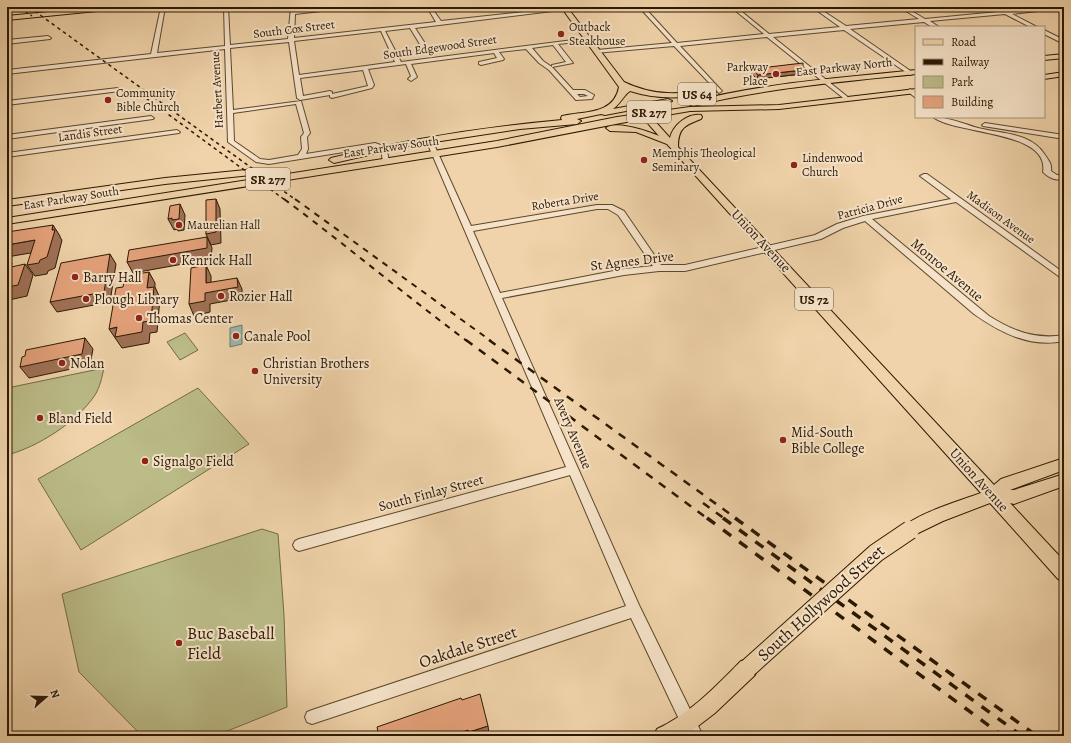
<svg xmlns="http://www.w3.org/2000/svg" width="1071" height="743" font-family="Alegreya,serif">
  <rect width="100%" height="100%" fill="#f0d3aa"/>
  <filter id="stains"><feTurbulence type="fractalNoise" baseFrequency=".005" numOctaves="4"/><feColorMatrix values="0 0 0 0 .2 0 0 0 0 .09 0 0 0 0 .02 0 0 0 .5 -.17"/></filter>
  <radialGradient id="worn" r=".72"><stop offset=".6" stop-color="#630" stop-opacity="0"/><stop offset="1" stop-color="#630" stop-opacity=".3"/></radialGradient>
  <g fill="#bbbc88" stroke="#736a46">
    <path d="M185,333L198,350L180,360L167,342Z"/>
    <path d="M104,368C102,377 100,387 95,395C77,422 38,447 7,455V390L12,387Z"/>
    <path d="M198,388L249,444L81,550L38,479Z"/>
    <path d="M262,529L278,534L284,615L287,707L215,736H142L79,672L62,594Z"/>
  </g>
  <path fill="#9bb7ae" stroke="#6e786a" d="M242,325V344L230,347V328Z"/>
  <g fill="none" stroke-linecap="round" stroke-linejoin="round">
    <g stroke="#5c482d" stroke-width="2">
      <g id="minor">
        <path d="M161,7H165L157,53L225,46L224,7H228L230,45L288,39L291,7H295V11L338,7H355L295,14L294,38L436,22L427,7H431L441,21L570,7H585L415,28L426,45L423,47L421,46L410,28L385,31L401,62L589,38L590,39L587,41L558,44L573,63L552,67L573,90H585L594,95L592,99L576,100L549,70L539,63L526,49L499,52L504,59L503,60L481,65L479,64V62L497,58L494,53L411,64L417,77L411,81L408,79L411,76L406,64L368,69L374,85L372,88L332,98L330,97V95L300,100L297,98L289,42L230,48L233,110L301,101L310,133L307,137L308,149L306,154L375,143L386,147L389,161L383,162L381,149L375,147L269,164L256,162L228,142L225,49L7,74V70L151,54ZM381,31L395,62L299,75L294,41ZM553,45L566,62L552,65V67L543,61L532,48ZM363,70L368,86L332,94V92L330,91L303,96L300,78ZM577,94H584L588,96L580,97ZM296,104L304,133L301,137L302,149L298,155L269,160L260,159L234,141L233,113Z"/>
        <path d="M639,7H644L677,43L764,34L731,7H736L769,34L840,27L812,7H817L846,26L919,19L899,7H905L925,19L1049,7H1064V8L1012,14L1037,27H1030L1005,14L930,21L939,27H932L924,22L850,29L912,72V74L910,75L844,30L773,37L849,98V100L847,101L767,37L680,46L721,90L722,91L719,93L674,46L595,53V51L597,50L672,43Z"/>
        <path d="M1044,30L1064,40V44L1044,34Z"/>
        <path d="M48,36L51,38L50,39L7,44V40Z"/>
        <path d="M118,88L121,90L120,91L7,105V101Z"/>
        <path d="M910,89L916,93V98L907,91Z"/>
        <path d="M151,116L154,118L153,119L7,139V135Z"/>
        <path d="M933,117C949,117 963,124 978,128C1001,134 1031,132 1045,155C1049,161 1052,164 1051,171L1057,175H1064V179C1056,181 1049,178 1043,172C1050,130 956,135 933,117Z"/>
        <path d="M985,123L1064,135V139L983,126L982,125Z"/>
        <path d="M177,130L180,132L179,133L7,157V153Z"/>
        <path d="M427,139L432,140L471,226L597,205H612L624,211L661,265H685L815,235L837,224L863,216L951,199L920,176L924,174H927L1064,273V280L956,202L872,219L989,316C1013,331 1036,340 1064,335V341C1030,348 1001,333 974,314L865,221L843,228L821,239L685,271H659L624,275L502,298L639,605L703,736H687L631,618L312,724L307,722L305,717L307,712L312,710L626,606L570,475L299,551L295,549L293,545L295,541L299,539L566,467L426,140ZM597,209H608L618,215L653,266L624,269L500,293L473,231Z"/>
      </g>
    </g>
    <g stroke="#2b1903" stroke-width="2">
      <g id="major">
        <path d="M98,7H120L117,9L7,20V16Z"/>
        <path d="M561,7H567L624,82C655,97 679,94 712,90L716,92L712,94C683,98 658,100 630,91C624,95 620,104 613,109L668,99L672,101L668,103L605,115L601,114L577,119L581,121L577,124L520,129L408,146L334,163L329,160L331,158C407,139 484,127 562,120L561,118L562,116C584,111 614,115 619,87Z"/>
        <path d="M1064,54V58L1044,60V56Z"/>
        <path d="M916,70V74C841,82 766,88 693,106L689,104L690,102C764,83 840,78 916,70Z"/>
        <path d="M1064,72V76L1044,79V75Z"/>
        <path d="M916,89V93L779,109L690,111L649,118H652L670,138C673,125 688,113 701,115L702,117L701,119C685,125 678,128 678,147L994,485L1001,479L1064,458V470L1010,490H1014L1064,474V486L1014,504L1010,503L1064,561V581L1058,579L990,503L943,521L910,537L904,535L902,530C908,516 965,499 981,493L667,144L636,132L610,131L606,128C615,120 648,131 659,136L645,120L647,118L497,147L7,224V218L497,141L617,117L690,107L779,105Z"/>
        <path d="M257,169L262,172L260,174L165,184L7,206V200L165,178Z"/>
        <path d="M748,659L755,661L757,668L755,675L715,713L685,736H654L657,729C691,713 715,687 741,661Z"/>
      </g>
    </g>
    <use href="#minor" fill="#f5e2c8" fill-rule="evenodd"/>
    <use href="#major" fill="#f0d3aa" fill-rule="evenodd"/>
    <g stroke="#2b1903" stroke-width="1.5" stroke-dasharray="3.5 3.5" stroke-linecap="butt">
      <path d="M19,7L32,16"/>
      <path d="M29,7L296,200"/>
      <path d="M146,98L285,200"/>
    </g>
    <g stroke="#2b1903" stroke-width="2" stroke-dasharray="6 6" stroke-linecap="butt">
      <path d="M284,199C346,245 405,295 467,341"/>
      <path d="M295,199L491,341"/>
    </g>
    <g stroke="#2b1903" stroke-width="2.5" stroke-dasharray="8 8" stroke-linecap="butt">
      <path d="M466,340L708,519"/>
      <path d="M489,340L737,519"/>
      <path d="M703,503L725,519"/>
    </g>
    <g stroke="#2b1903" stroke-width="3.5" stroke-dasharray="10 10" stroke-linecap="butt">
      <path d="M707,518L1003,736"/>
      <path d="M723,518L1022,736"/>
      <path d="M735,518L1037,736"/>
    </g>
    <g stroke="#2b1903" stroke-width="10" stroke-linecap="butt">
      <path id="major-bridge-far1" d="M640,109L649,120"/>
    </g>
    <g stroke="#2b1903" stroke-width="20" stroke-linecap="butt">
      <path id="major-bridge" d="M748,668L876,553L910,530"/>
    </g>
    <use href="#major-bridge-far1" stroke="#f0d3aa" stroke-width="8"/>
    <use href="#major-bridge" stroke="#f0d3aa" stroke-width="18"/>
  </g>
  <path fill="#c58b6a" stroke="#2b1903" d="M752,69L802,74L757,79L751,73Z"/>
  <g fill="#a07156" stroke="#2b1903">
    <path d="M517,7H531L517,8Z"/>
    <path d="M803,70L802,74L757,79L758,75Z"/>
    <path d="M216,199L220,209L221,243L211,245L206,234Z"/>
    <path d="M180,204L185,215L184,230L178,231L177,229L174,230L168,219Z"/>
    <path d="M53,225L60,236V237L62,240L55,268L48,271L47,274L35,276L27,265L52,230Z"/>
    <path d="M207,237L212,248L211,259L133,273L127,262Z"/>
    <path d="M35,240L42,251L7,257V245Z"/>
    <path d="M110,254L116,264L110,302L57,312L50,302Z"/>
    <path d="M25,264L33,275L27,296L9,300L8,302H7V287Z"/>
    <path d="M206,265L211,276V292L237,278L242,289V298L210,304V312L194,316L189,304L206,283Z"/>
    <path d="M149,272L155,283V287L160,298L157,332L150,333L149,343L122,348L109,329L143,322Z"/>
    <path d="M85,338L93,349L90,365L29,378L20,367Z"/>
    <path d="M488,726L489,733L479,736H470L469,732Z"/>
    <path d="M468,730L470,736H452Z"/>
  </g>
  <g fill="#e5a27b" stroke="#2b1903">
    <path d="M803,63V70L758,75L752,69Z"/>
    <path d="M216,199V232L206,234V200Z"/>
    <path d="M180,204L179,219L172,220V218L168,219L170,206Z"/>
    <path d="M53,225L52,230H55L47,257L40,260L39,263L27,265L35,240L7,245V232Z"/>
    <path d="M207,237V248L127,262L129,250Z"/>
    <path d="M110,254L104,292L50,302L61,263Z"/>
    <path d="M12,263L11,267L25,264L18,285L7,287V264Z"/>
    <path d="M206,265V283L237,278L238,287L205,293V301L189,304L191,268Z"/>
    <path d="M149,272L147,288L154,287L151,321L143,322L142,332L115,337L117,327L109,329L116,288L123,287L125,276Z"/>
    <path d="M85,338L82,354L20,367L22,357L25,356L26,350Z"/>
    <path d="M480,694L488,726L469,732L468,730L452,736H379L377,727L461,698L462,700Z"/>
  </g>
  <g fill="#8f2418" stroke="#f5e2c8" stroke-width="1.5">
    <circle cx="561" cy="34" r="4"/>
    <circle cx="776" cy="74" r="4"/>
    <circle cx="108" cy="100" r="4"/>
    <circle cx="644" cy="160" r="4"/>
    <circle cx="794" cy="165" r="4"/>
    <circle cx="179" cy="225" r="4"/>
    <circle cx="173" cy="260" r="4"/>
    <circle cx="75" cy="277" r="4"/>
    <circle cx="221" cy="296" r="4"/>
    <circle cx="86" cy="299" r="4"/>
    <circle cx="139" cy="318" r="4"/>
    <circle cx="236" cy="336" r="4"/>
    <circle cx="62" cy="363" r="4"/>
    <circle cx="255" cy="371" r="4"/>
    <circle cx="40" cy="418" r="4"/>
    <circle cx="783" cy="440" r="4"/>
    <circle cx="145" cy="461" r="4"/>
    <circle cx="179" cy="643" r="4"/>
  </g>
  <g text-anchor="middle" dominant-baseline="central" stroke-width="4" stroke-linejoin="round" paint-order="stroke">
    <g font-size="12" fill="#2b1903" stroke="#f5e2c8" text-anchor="start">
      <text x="569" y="27">Outback<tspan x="569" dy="14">Steakhouse</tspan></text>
      <text x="768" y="67" text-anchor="end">Parkway<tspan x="768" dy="14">Place</tspan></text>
      <text x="116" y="93">Community<tspan x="116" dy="14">Bible Church</tspan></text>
      <text x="652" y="153">Memphis Theological<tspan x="652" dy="14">Seminary</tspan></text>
      <text x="802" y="158">Lindenwood<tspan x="802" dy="14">Church</tspan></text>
      <text x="187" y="225">Maurelian Hall</text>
    </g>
    <g font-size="12" fill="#2b1903" stroke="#f5e2c8">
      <text transform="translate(294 29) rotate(-7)">South Cox Street</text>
      <text transform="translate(440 47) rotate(-8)">South Edgewood Street</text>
      <text transform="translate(844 67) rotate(-6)">East Parkway North</text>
      <text transform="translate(217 90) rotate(-93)">Harbert Avenue</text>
      <text transform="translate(90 133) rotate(-8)">Landis Street</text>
      <text transform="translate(391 147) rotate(-8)">East Parkway South</text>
      <text transform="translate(71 198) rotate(-9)">East Parkway South</text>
      <text transform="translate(565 201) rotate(-9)">Roberta Drive</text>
      <text transform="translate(870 207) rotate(-15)">Patricia Drive</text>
      <text transform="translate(1001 217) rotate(36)">Madison Avenue</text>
    </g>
    <g fill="#f5e2c8" stroke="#68553e" stroke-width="1">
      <rect x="678" y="83" width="38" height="22" rx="3"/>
      <rect x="627" y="101" width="44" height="22" rx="3"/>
      <rect x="246" y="168" width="44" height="22" rx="3"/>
      <rect x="795" y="288" width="38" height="22" rx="3"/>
    </g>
    <g font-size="13" font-weight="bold" fill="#2b1903">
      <text x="697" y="94">US 64</text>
      <text x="649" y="112">SR 277</text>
      <text x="268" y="179">SR 277</text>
      <text x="814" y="299">US 72</text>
    </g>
    <g font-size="14" fill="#2b1903" stroke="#f5e2c8">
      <text transform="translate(761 241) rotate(47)">Union Avenue</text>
      <text transform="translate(632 261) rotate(-7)">St Agnes Drive</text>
      <text transform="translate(947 270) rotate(40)">Monroe Avenue</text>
      <text transform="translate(573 433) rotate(67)">Avery Avenue</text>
      <text transform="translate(979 480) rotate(48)">Union Avenue</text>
      <text transform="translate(431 493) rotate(-15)">South Finlay Street</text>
    </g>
    <g font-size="14" fill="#2b1903" stroke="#f5e2c8" text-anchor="start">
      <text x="181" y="260">Kenrick Hall</text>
      <text x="83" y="277">Barry Hall</text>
      <text x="229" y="296">Rozier Hall</text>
      <text x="94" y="299">Plough Library</text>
      <text x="147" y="318">Thomas Center</text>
      <text x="244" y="336">Canale Pool</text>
      <text x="70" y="363">Nolan</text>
      <text x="263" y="363">Christian Brothers<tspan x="263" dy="16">University</tspan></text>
      <text x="48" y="418">Bland Field</text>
      <text x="791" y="432">Mid-South<tspan x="791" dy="16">Bible College</tspan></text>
      <text x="153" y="461">Signalgo Field</text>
    </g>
    <g font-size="17" fill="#2b1903" stroke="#f5e2c8">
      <text transform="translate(821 603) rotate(-42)">South Hollywood Street</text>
      <text transform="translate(468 647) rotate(-18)">Oakdale Street</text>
    </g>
    <g font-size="17" fill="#2b1903" stroke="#f5e2c8" text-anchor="start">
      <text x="187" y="633">Buc Baseball<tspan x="187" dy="20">Field</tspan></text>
    </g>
  </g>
  <rect width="1071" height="743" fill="none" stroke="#f0d3aa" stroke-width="24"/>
  <rect x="8" y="8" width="1055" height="727" fill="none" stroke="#2b1903" stroke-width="2"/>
  <rect x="12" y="12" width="1047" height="719" fill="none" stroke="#2b1903"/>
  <rect x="915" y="26" width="130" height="92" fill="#f5e2c8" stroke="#a49279"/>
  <rect x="923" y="39" width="20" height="6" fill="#f0d3aa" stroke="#a49279"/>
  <text x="951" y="46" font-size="12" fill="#2b1903">Road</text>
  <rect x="923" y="59" width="20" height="6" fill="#2b1903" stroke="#a49279"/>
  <text x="951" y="66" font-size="12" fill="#2b1903">Railway</text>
  <rect x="923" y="76" width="20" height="12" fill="#bbbc88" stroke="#a49279"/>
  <text x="951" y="86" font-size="12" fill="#2b1903">Park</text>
  <rect x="923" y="96" width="20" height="12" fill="#e5a27b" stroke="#a49279"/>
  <text x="951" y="106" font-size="12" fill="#2b1903">Building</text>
  <g transform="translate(46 697) rotate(70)" stroke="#f5e2c8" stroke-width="3" paint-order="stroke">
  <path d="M0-3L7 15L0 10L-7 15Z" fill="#2b1903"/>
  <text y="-6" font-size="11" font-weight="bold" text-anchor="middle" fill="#2b1903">N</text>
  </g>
  <rect width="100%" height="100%" filter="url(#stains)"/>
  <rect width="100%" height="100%" fill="url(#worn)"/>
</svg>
